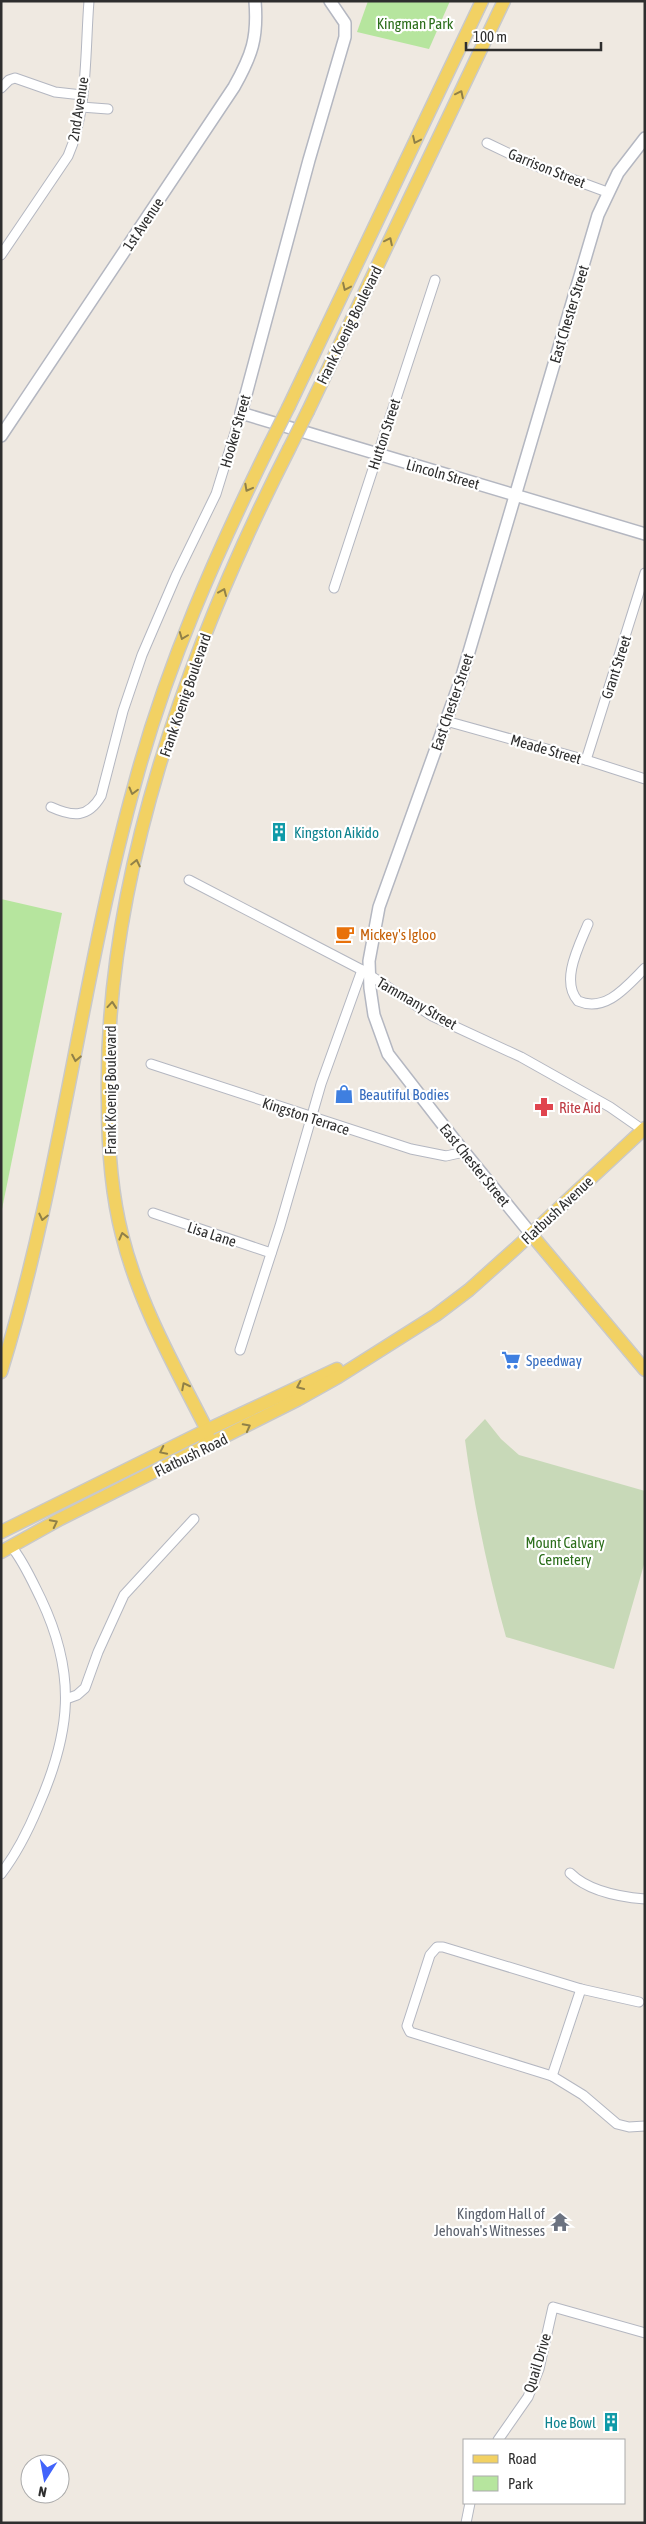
<svg xmlns="http://www.w3.org/2000/svg" width="646" height="2524" font-family="'Asap Condensed',sans-serif">
  <rect width="100%" height="100%" fill="#efe9e1"/>
  <g fill="#b6e59e">
    <path d="M368,1H450L429,49L357,32Z"/>
    <path d="M1,899L62,913L1,1214Z"/>
  </g>
  <path fill="#c8d9b8" d="M485,1419L501,1439L519,1455L645,1491V1561L614,1669L506,1637C488,1573 474,1506 465,1440Z"/>
  <g fill="none" stroke-linecap="round" stroke-linejoin="round">
    <g stroke="#b4b7c1" stroke-width="11">
      <g id="street">
        <path d="M1,88L9,80L15,78L55,92L82,95"/>
        <path d="M81,107L108,109"/>
        <path d="M487,143L531,164L607,192"/>
        <path d="M1,255L68,156C88,111 85,50 89,1"/>
        <path d="M334,588L435,280"/>
        <path d="M446,721L586,760L645,779"/>
        <path d="M586,760L645,573"/>
        <path d="M51,807C73,817 88,818 101,796L123,711L142,655L176,576L216,494L241,413"/>
        <path d="M189,880L362,970L432,1016L521,1057L610,1107L643,1130"/>
        <path d="M588,924C579,946 560,981 578,1001C606,1013 627,986 645,968"/>
        <path d="M151,1064L411,1149L446,1156L464,1152"/>
        <path d="M153,1213L271,1253"/>
        <path d="M240,1350L280,1226L321,1084L362,970"/>
        <path d="M66,1699L77,1695L85,1688L98,1652L124,1595L194,1519"/>
        <path d="M570,1873C588,1891 620,1897 645,1899"/>
        <path d="M1,1874C17,1853 28,1831 38,1807C71,1732 77,1675 41,1599C32,1581 24,1562 11,1546"/>
        <path d="M639,2002L581,1989L443,1947H437L430,1955L407,2026L410,2032L552,2076L583,2095L617,2124L629,2127L645,2126"/>
        <path d="M552,2076L581,1989"/>
        <path d="M498,2440L528,2397L539,2369L553,2307L645,2333"/>
        <path d="M466,2523L470,2503"/>
      </g>
    </g>
    <g stroke="#b4b7c1" stroke-width="14">
      <g id="secondary">
        <path d="M330,1L345,23V37L309,160L241,413L645,534"/>
        <path d="M1,436L234,87C252,55 258,38 255,1"/>
        <path d="M531,1234L457,1143L388,1054L374,1015L370,988L369,961L379,907L461,679L598,215L618,173L645,138"/>
      </g>
    </g>
    <g stroke="#c9c9c9" stroke-width="15">
      <g id="primary">
        <path d="M289,406L482,1"/>
        <path d="M308,411L504,1"/>
        <path d="M531,1234L645,1370"/>
        <path d="M1,1372C61,1179 81,977 135,783C167,664 216,554 270,444"/>
        <path d="M202,1449L208,1437L207,1430C175,1367 139,1304 122,1235C111,1192 108,1147 108,1102C103,880 190,644 289,449"/>
        <path d="M1,1532L207,1430L337,1369"/>
        <path d="M1,1552L60,1519L297,1400L338,1377L436,1315L469,1290L516,1248L645,1128"/>
      </g>
    </g>
    <use href="#street" stroke="#fff" stroke-width="9"/>
    <use href="#secondary" stroke="#fff" stroke-width="11"/>
    <use href="#primary" stroke="#f2d163" stroke-width="12"/>
    <g stroke="#c9c9c9" stroke-width="15" stroke-linecap="butt">
      <g id="primary-bridge">
        <path d="M270,444L289,406"/>
        <path d="M289,449L308,411"/>
      </g>
    </g>
    <use href="#primary-bridge" stroke="#f2d163" stroke-width="12"/>
  </g>
  <defs><path id="oneway-chevron" d="M-2-3.5L2.5 0L-2 3.5" fill="none" stroke-width="1.6" stroke-linecap="round" stroke-linejoin="round" transform="scale(1.25)"/></defs>
  <g stroke="#908048">
    <use href="#oneway-chevron" transform="translate(460 94) rotate(-64)"/>
    <use href="#oneway-chevron" transform="translate(416 140) rotate(115)"/>
    <use href="#oneway-chevron" transform="translate(389 241) rotate(-64)"/>
    <use href="#oneway-chevron" transform="translate(346 287) rotate(115)"/>
    <use href="#oneway-chevron" transform="translate(248 488) rotate(118)"/>
    <use href="#oneway-chevron" transform="translate(223 592) rotate(-67)"/>
    <use href="#oneway-chevron" transform="translate(183 636) rotate(111)"/>
    <use href="#oneway-chevron" transform="translate(133 791) rotate(105)"/>
    <use href="#oneway-chevron" transform="translate(136 863) rotate(-77)"/>
    <use href="#oneway-chevron" transform="translate(112 1005) rotate(-85)"/>
    <use href="#oneway-chevron" transform="translate(76 1058) rotate(101)"/>
    <use href="#oneway-chevron" transform="translate(43 1217) rotate(103)"/>
    <use href="#oneway-chevron" transform="translate(123 1236) rotate(-104)"/>
    <use href="#oneway-chevron" transform="translate(185 1386) rotate(-117)"/>
    <use href="#oneway-chevron" transform="translate(300 1386) rotate(155)"/>
    <use href="#oneway-chevron" transform="translate(247 1427) rotate(-28)"/>
    <use href="#oneway-chevron" transform="translate(163 1451) rotate(154)"/>
    <use href="#oneway-chevron" transform="translate(54 1523) rotate(-27)"/>
  </g>
  <defs>
    <g id="building-bare" transform="scale(1.5)"><path d="M-4-6H4V6H1V3H-1V6H-4ZM-2.5-4.3h1.7v1.8h-1.7ZM.8-4.3h1.7v1.8H.8ZM-2.5-1h1.7V.8h-1.7ZM.8-1h1.7V.8H.8Z" fill="#0f9aa8" stroke="#fff" stroke-width="2.5" paint-order="stroke"/></g>
    <g id="cafe-bare" transform="scale(1.5)"><path d="M-5.5-4.5H6V0H3Q3 3.5 0 3.5H-2.5Q-5.5 3.5-5.5 0ZM3-3.2v2h1.7v-2ZM-6 4.5H4V6H-6Z" fill="#e8710a" stroke="#fff" stroke-width="2.5" paint-order="stroke"/></g>
    <g id="shop-bare" transform="scale(1.5)"><path d="M-5-2.5h2.3a2.7 3.5 0 0 1 5.4 0H5L5.5 6h-11ZM-1.5-2.5h3a1.5 2.3 0 0 0-3 0Z" fill="#3f7fe0" stroke="#fff" stroke-width="2.5" paint-order="stroke"/></g>
    <g id="pharmacy-bare" transform="scale(1.5)"><path d="M-2-6h4v4h4v4h-4v4h-4v-4h-4v-4h4Z" fill="#e0444e" stroke="#fff" stroke-width="2.5" paint-order="stroke"/></g>
    <g id="supermarket-bare" transform="scale(1.5)"><path d="M-6-5.5h2.5l.6 2H6L4.5 2H-2.5L-4.4-4H-6ZM-1.5 3.2a1.3 1.3 0 1 0 .1 0ZM3 3.2a1.3 1.3 0 1 0 .1 0Z" fill="#3f7fe0" stroke="#fff" stroke-width="2.5" paint-order="stroke"/></g>
    <g id="temple-bare" transform="scale(1.5)"><path d="M0-6L5-2H3V0L6.5 2.5H4V6H1.5V3h-3V6H-4V2.5H-6.5L-3 0V-2H-5Z" fill="#6b7280" stroke="#fff" stroke-width="2.5" paint-order="stroke"/></g>
  </defs>
  <g fill-rule="evenodd">
    <use href="#building-bare" x="279" y="832"/>
    <use href="#cafe-bare" x="345" y="934"/>
    <use href="#shop-bare" x="344" y="1094"/>
    <use href="#pharmacy-bare" x="544" y="1107"/>
    <use href="#supermarket-bare" x="511" y="1360"/>
    <use href="#temple-bare" x="560" y="2222"/>
    <use href="#building-bare" x="611" y="2422"/>
  </g>
  <g text-anchor="middle" dominant-baseline="central" stroke-width="4.5" stroke-linejoin="round" paint-order="stroke">
    <g font-size="15" fill="#2c6e1b" stroke="#fff">
      <text x="415" y="23">Kingman Park</text>
      <text x="565" y="1542">Mount Calvary<tspan x="565" dy="17">Cemetery</tspan></text>
    </g>
    <g font-size="15" fill="#2e2e2e" stroke="#fff">
      <text transform="translate(78 109) rotate(-81)">2nd Avenue</text>
      <text transform="translate(547 168) rotate(22)">Garrison Street</text>
      <text transform="translate(143 224) rotate(-56)">1st Avenue</text>
      <text transform="translate(569 314) rotate(-73)">East Chester Street</text>
      <text transform="translate(349 325) rotate(-64)">Frank Koenig Boulevard</text>
      <text transform="translate(235 431) rotate(-74)">Hooker Street</text>
      <text transform="translate(384 434) rotate(-72)">Hutton Street</text>
      <text transform="translate(443 474) rotate(16)">Lincoln Street</text>
      <text transform="translate(616 667) rotate(-72)">Grant Street</text>
      <text transform="translate(185 695) rotate(-71)">Frank Koenig Boulevard</text>
      <text transform="translate(452 702) rotate(-71)">East Chester Street</text>
      <text transform="translate(546 749) rotate(16)">Meade Street</text>
      <text transform="translate(417 1003) rotate(30)">Tammany Street</text>
      <text transform="translate(110 1090) rotate(-90)">Frank Koenig Boulevard</text>
      <text transform="translate(306 1116) rotate(18)">Kingston Terrace</text>
      <text transform="translate(475 1165) rotate(51)">East Chester Street</text>
      <text transform="translate(557 1210) rotate(-43)">Flatbush Avenue</text>
      <text transform="translate(212 1234) rotate(18)">Lisa Lane</text>
      <text transform="translate(191 1455) rotate(-26)">Flatbush Road</text>
      <text transform="translate(537 2363) rotate(-73)">Quail Drive</text>
    </g>
    <g font-size="15" fill="#0d838f" stroke="#fff" text-anchor="start">
      <text x="294" y="832">Kingston Aikido</text>
      <text x="596" y="2422" text-anchor="end">Hoe Bowl</text>
    </g>
    <g font-size="15" fill="#c56008" stroke="#fff" text-anchor="start">
      <text x="360" y="934">Mickey's Igloo</text>
    </g>
    <g font-size="15" fill="#366cbe" stroke="#fff" text-anchor="start">
      <text x="359" y="1094">Beautiful Bodies</text>
      <text x="526" y="1360">Speedway</text>
    </g>
    <g font-size="15" fill="#be3a42" stroke="#fff" text-anchor="start">
      <text x="559" y="1107">Rite Aid</text>
    </g>
    <g font-size="15" fill="#5b616d" stroke="#fff" text-anchor="end">
      <text x="545" y="2213">Kingdom Hall of<tspan x="545" dy="17">Jehovah's Witnesses</tspan></text>
    </g>
  </g>
  <rect width="646" height="2524" fill="none" stroke="#2e2e2e" stroke-width="5"/>
  <rect x="463" y="2439" width="162" height="65" fill="#ffffff" stroke="#ababab"/>
  <rect x="473" y="2455" width="25" height="8" fill="#f2d163" stroke="#ababab"/>
  <text x="508" y="2464" font-size="15" fill="#2e2e2e">Road</text>
  <rect x="473" y="2476" width="25" height="15" fill="#b6e59e" stroke="#ababab"/>
  <text x="508" y="2489" font-size="15" fill="#2e2e2e">Park</text>
  <g transform="translate(45 2479) rotate(191)"><circle r="24" fill="#ffffff" stroke="#ababab"/>
  <path d="M0-4L9 19L0 12L-9 19Z" fill="#4264fb"/>
  <text y="-8" font-size="14" font-weight="bold" text-anchor="middle" fill="#2e2e2e">N</text>
  </g>
  <path d="M466 42v8h135v-8" fill="none" stroke="#2e2e2e" stroke-width="2.5"/>
  <text x="473" y="42" font-size="15" fill="#2e2e2e" stroke="#ffffff" stroke-width="4" paint-order="stroke">100 m</text>
</svg>
